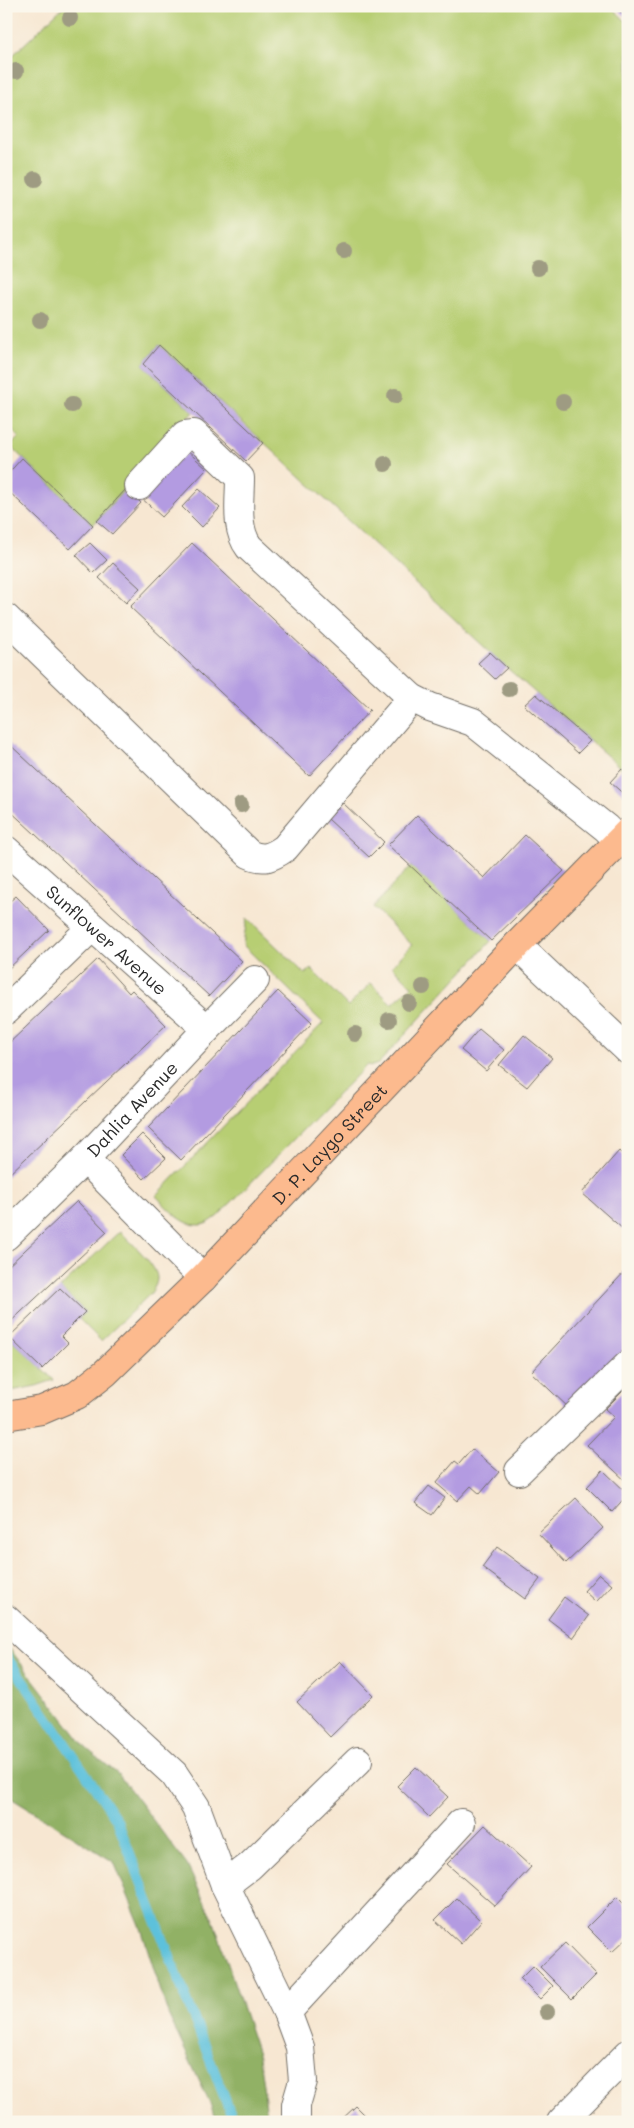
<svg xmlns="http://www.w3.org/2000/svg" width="634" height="2128" font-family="Mali,sans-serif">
  <rect width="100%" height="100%" fill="#fbf7ec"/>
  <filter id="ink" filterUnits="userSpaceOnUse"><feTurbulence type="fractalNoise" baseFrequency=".02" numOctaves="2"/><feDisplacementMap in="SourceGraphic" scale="10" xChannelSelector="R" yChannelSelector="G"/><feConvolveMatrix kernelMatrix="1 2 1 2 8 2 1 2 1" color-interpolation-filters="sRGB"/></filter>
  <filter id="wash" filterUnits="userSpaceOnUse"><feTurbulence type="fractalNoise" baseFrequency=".0096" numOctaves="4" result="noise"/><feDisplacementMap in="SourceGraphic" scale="20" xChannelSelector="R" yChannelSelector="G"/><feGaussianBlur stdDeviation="1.12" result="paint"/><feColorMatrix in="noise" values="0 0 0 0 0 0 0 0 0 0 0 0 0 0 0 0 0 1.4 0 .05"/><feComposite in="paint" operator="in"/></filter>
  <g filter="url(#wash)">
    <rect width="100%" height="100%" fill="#f7e7d2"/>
    <g fill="#b7ce73" stroke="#717c4f">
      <path d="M64,6H610L628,23V774L507,668L159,345L143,364L193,412L93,525L10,446L19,437L6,423V62Z"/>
      <path d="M411,866L491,941L378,1064L372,1066L367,1065L218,1216C215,1218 209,1223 205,1224C185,1230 168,1208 156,1196L323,1023L243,945L247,918L305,974L311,969L348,1006L371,983L392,1004L412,986L392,966L412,945L373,907Z"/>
      <path d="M120,1231C129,1241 157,1265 157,1278C157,1284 154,1288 151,1293L101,1341L79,1319L85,1312L60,1288Z"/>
      <path d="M9,1337L54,1380L36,1386L6,1392V1340Z"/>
    </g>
    <path fill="#91b165" stroke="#5e6e48" d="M6,1644L86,1748L119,1775L187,1865L214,1922L259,2057L268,2122H216L211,2106L168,2014L140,1925L114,1862L6,1795Z"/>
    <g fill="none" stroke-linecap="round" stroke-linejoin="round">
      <path stroke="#5dc1db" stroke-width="10" d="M6,1656L117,1820L234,2122"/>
    </g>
    <g id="blocks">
      <g fill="#b39be1">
        <path d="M614,6H628V19Z"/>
        <path d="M159,345L263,443L246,461L143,364Z"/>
        <path d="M184,448L207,469L162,517L138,495Z"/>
        <path d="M22,458L93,525L70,549L6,489V476Z"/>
        <path d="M126,489L141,503L112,534L97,521Z"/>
        <path d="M199,489L220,508L202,527L182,507Z"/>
        <path d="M90,543L107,560L93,573L76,555Z"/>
        <path d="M192,543L370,710L309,776L130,607Z"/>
        <path d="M113,563L140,588L126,603L99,578Z"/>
        <path d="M490,652L507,668L495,679L478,663Z"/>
        <path d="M536,694L590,741L578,753L524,705Z"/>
        <path d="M6,741L242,961L209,996L6,807Z"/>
        <path d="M622,769L628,774V798L610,782Z"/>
        <path d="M343,803L384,842L369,857L328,819Z"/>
        <path d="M417,815L484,878L525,835L564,871L491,941L388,845Z"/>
        <path d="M16,896L49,930L6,971V900L9,902Z"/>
        <path d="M98,959L129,993L132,990L166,1025L6,1177V1046Z"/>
        <path d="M278,991L312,1023L181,1160L148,1128Z"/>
        <path d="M479,1029L504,1050L486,1071L461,1050Z"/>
        <path d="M524,1035L552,1058L527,1087L499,1065Z"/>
        <path d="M142,1134L166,1158L144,1179L121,1155Z"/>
        <path d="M619,1151L628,1159V1226L624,1230L582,1193Z"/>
        <path d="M77,1201L107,1232L6,1326V1268Z"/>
        <path d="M628,1268V1346L570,1409L531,1372Z"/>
        <path d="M60,1288L85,1312L61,1336L68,1343L42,1369L9,1337Z"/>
        <path d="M628,1386V1483L587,1445L614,1417L605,1409Z"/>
        <path d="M472,1449L499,1472L480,1494L471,1486L457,1501L436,1483L455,1461L459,1464Z"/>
        <path d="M603,1470L628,1494L612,1512L587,1487Z"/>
        <path d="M429,1486L445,1498L432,1515L415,1503Z"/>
        <path d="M576,1498L603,1528L566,1563L538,1533Z"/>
        <path d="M497,1547L540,1579L525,1599L482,1567Z"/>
        <path d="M599,1574L612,1585L596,1602L584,1591Z"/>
        <path d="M564,1597L589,1616L573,1638L548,1619Z"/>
        <path d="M340,1661L373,1695L330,1737L297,1702Z"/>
        <path d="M416,1767L448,1797L429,1817L397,1786Z"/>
        <path d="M485,1825L531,1867L495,1906L447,1864Z"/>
        <path d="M617,1897L628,1908V1937L612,1952L587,1927Z"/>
        <path d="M457,1898L481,1921L461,1944L435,1920Z"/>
        <path d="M565,1943L596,1975L572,1999L540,1967Z"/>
        <path d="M533,1966L553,1986L540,1999L520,1979Z"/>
        <path d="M356,2106L372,2122H339Z"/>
      </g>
    </g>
  </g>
  <g filter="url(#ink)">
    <use href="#blocks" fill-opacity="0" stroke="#726d65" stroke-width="1"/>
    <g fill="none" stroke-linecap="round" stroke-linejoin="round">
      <g stroke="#726d65" stroke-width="30">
        <g id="minor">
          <path d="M139,486L185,435L194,434L240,478C240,500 235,529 249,547L412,698L430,707L473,722L606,828L619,841"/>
          <path d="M6,618L249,854C264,861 272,857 285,848L412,698"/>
          <path id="s1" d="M6,850L207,1029"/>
          <path d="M517,945L628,1050"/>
          <path d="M6,1010L92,927"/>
          <path d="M85,1159L203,1278"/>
          <path id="s2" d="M6,1236L85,1159L207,1029L255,980"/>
          <path d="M519,1471L628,1365"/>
          <path d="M6,1619L174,1774L196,1807L225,1885L287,2012L300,2047L303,2081L296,2105V2122"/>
          <path d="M225,1885L250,1866L358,1761"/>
          <path d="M287,2012L461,1823"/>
          <path d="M561,2122L628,2054"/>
        </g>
      </g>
      <g stroke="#726d65" stroke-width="30">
        <g id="major">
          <path id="s3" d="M6,1416L42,1410L77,1395L105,1373L203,1278L517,945L628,832"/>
        </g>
      </g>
      <use href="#minor" stroke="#fff" stroke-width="28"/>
      <use href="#major" stroke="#fcba8e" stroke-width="28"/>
    </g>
    <g fill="#9e9b82">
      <circle cx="70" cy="18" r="8"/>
      <circle cx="16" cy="71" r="8"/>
      <circle cx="35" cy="179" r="8"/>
      <circle cx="344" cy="251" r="8"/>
      <circle cx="538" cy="268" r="8"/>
      <circle cx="40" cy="320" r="8"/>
      <circle cx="395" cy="396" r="8"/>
      <circle cx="563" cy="402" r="8"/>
      <circle cx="72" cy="405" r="8"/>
      <circle cx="385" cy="464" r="8"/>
      <circle cx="509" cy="689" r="8"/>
      <circle cx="241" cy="805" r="8"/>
      <circle cx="423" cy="987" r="8"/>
      <circle cx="409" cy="1003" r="8"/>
      <circle cx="389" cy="1020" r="8"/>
      <circle cx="355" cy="1034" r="8"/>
      <circle cx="547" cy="2012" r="8"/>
    </g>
  </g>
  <g text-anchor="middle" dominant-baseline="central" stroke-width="4" stroke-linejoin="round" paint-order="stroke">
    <g font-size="18" fill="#2b2b2b" stroke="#fbf7ec">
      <text stroke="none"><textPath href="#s1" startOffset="135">Sunflower Avenue</textPath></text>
      <text stroke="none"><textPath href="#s2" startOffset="179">Dahlia Avenue</textPath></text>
      <text stroke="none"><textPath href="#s3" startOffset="431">D. P. Laygo Street</textPath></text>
    </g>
  </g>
  <rect width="634" height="2128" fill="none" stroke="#fbf7ec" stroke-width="25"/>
</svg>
